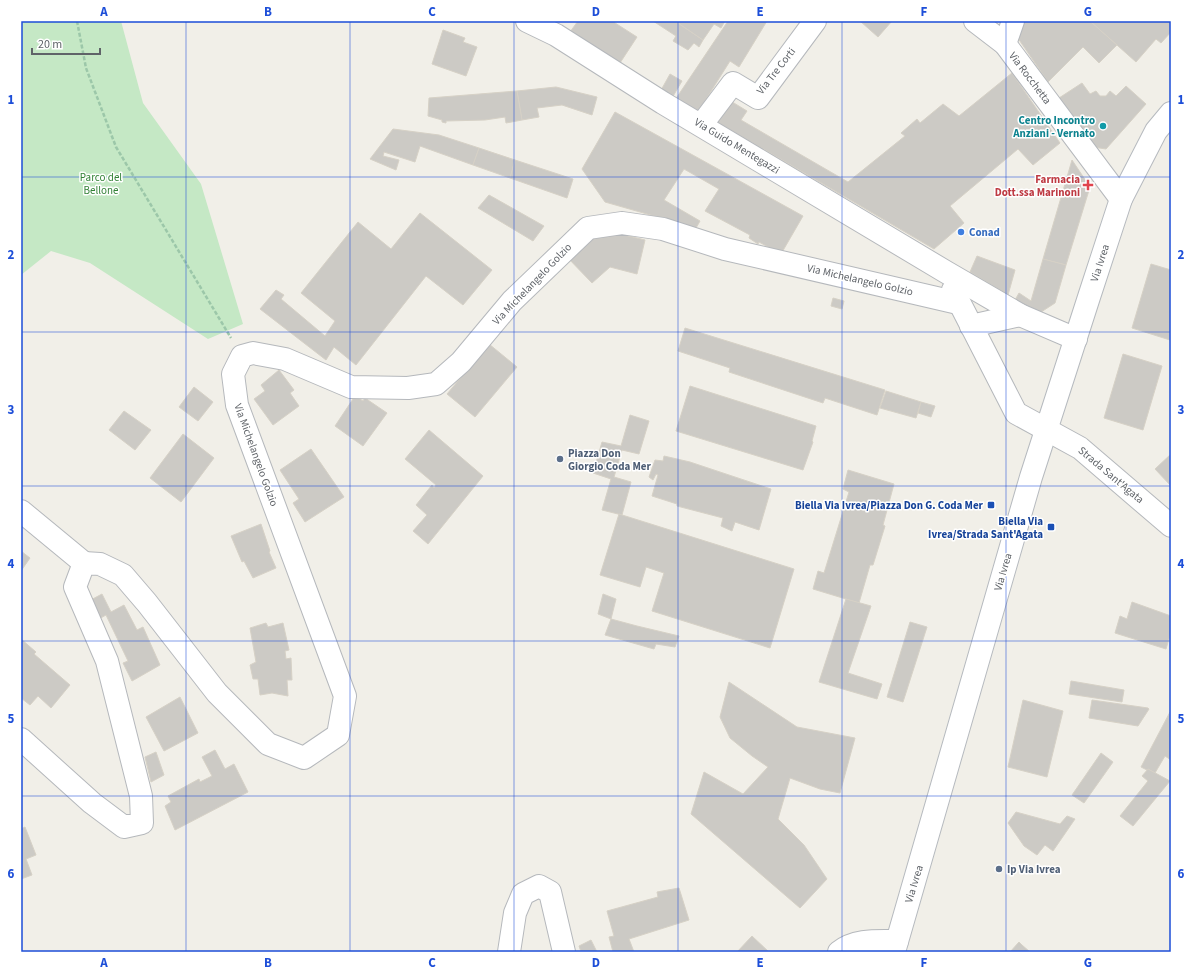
<svg xmlns="http://www.w3.org/2000/svg" width="1192" height="973" font-family="'Source Sans 3',sans-serif">
  <rect width="100%" height="100%" fill="#f1efe8"/>
  <path fill="#c5e8c5" d="M21,21H121L143,103L201,184L243,324L208,339L90,263L51,251L21,275Z"/>
  <g fill="#cccac5" stroke="#d6d1c6">
    <path d="M578,21H612L637,37L618,66L570,32Z"/>
    <path d="M653,21H675L703,40L699,47L694,43L688,50L673,41L676,36Z"/>
    <path d="M675,21H725L721,28L714,24L703,40Z"/>
    <path d="M728,21H767L739,67L730,61L698,112L675,100Z"/>
    <path d="M860,21H892L878,37Z"/>
    <path d="M1017,21H1090L1117,45L1099,63L1083,47L1048,82L1013,31Z"/>
    <path d="M1090,21H1171V32L1161,43L1156,39L1136,62Z"/>
    <path d="M443,30L465,38L463,42L477,47L466,76L432,64Z"/>
    <path d="M1012,73L1060,143L1033,165L1018,149L950,206L964,223L934,249L717,122L729,100L747,111L741,120L848,182L905,136L901,133L917,119L920,123L943,104L959,116Z"/>
    <path d="M670,74L682,81L672,98L660,92Z"/>
    <path d="M1082,83L1090,94L1096,91L1100,96H1106L1110,91L1116,96L1126,86L1146,104L1106,149L1093,147L1059,98Z"/>
    <path d="M556,87L597,97L592,115L562,105L537,108L539,117L522,120L517,91Z"/>
    <path d="M517,91L522,120L506,123L505,117L485,120L446,121V123L442,122V120L428,116L429,98Z"/>
    <path d="M615,112L803,216L781,254L759,242L758,244L749,238L750,235L705,211L719,189L684,169L664,200L700,221L696,228L605,202L582,169Z"/>
    <path d="M393,129L439,135L479,148L473,165L420,146L415,162L384,152L383,156L399,160L396,170L370,159Z"/>
    <path d="M479,148L515,160L510,178L473,165Z"/>
    <path d="M515,160L573,179L567,198L510,178Z"/>
    <path d="M1072,160L1090,187L1066,265L1043,259Z"/>
    <path d="M489,195L544,226L533,241L478,208Z"/>
    <path d="M420,213L492,270L463,305L426,276L356,365L334,347L326,360L260,309L276,290L284,295L281,299L325,336L335,321L301,293L358,222L391,249Z"/>
    <path d="M604,230L645,240L637,274L610,267L592,283L566,256Z"/>
    <path d="M977,256L1015,270L1008,295L970,272Z"/>
    <path d="M1043,259L1066,265L1055,303L1038,314L1015,300L1019,293L1031,301Z"/>
    <path d="M1151,264L1171,270L1170,340L1132,328Z"/>
    <path d="M833,298L844,301L842,309L831,306Z"/>
    <path d="M685,328L885,390L877,415L825,398L823,403L729,372L730,368L678,351Z"/>
    <path d="M489,344L517,367L475,417L447,394Z"/>
    <path d="M1123,354L1162,366L1143,430L1104,418Z"/>
    <path d="M279,370L294,390L290,393L299,406L273,425L254,399L265,391L261,385Z"/>
    <path d="M690,386L816,426L812,441L813,442L803,470L676,431Z"/>
    <path d="M194,387L213,402L198,421L179,407Z"/>
    <path d="M886,391L921,402L916,418L880,408Z"/>
    <path d="M355,396L363,401L365,398L387,413L363,446L335,426Z"/>
    <path d="M921,402L935,406L931,417L918,413Z"/>
    <path d="M124,411L151,430L135,450L109,430Z"/>
    <path d="M630,415L649,421L639,454L622,450L614,477L631,482L622,515L602,510L611,479L593,473L602,442L621,446Z"/>
    <path d="M429,430L483,476L428,544L413,531L427,515L416,505L432,485L434,488L436,485L405,459Z"/>
    <path d="M183,434L214,458L181,502L150,478Z"/>
    <path d="M311,449L344,497L305,522L293,503L299,499L280,470Z"/>
    <path d="M1171,454V486L1155,469Z"/>
    <path d="M664,456L690,462L771,489L759,530L735,522L732,531L721,526L723,518L677,506V504L652,496L658,475L656,474L653,480L649,477L655,460L663,461Z"/>
    <path d="M848,470L894,484L883,525L885,526L873,565H870L859,603L813,589L818,571L824,573L849,492L843,489Z"/>
    <path d="M619,514L794,569L770,648L652,611L664,573L646,567L640,587L600,575Z"/>
    <path d="M261,524L270,551L269,552L276,568L253,578L244,561L242,562L231,536Z"/>
    <path d="M21,551L30,558L21,571Z"/>
    <path d="M102,594L111,612L124,605L137,630L143,627L160,665L132,681L123,663L128,661L106,615L97,620L87,602Z"/>
    <path d="M603,594L616,599L611,619L598,614Z"/>
    <path d="M846,599L871,606L848,673L882,684L877,699L819,682Z"/>
    <path d="M1132,602L1171,616V632L1166,649L1115,633L1120,616L1127,619Z"/>
    <path d="M611,619L637,626L679,636L675,647L656,644L654,649L605,635Z"/>
    <path d="M910,622L927,627L903,702L887,697Z"/>
    <path d="M266,623L268,627L283,623L289,650L285,651L286,659L291,658L292,680H287L288,696L272,693L260,695L258,679H253L250,665L256,662L250,628Z"/>
    <path d="M21,639L36,652L34,654L70,685L51,708L38,696L30,705L21,698Z"/>
    <path d="M1071,681L1124,690L1122,702L1069,694Z"/>
    <path d="M729,682L797,727L855,738L840,793L820,789L790,778L778,819L804,845L827,879L800,908L691,814L704,772L743,794L768,767L752,756L730,738L720,717Z"/>
    <path d="M180,697L198,733L164,751L146,717Z"/>
    <path d="M1023,700L1063,711L1047,777L1008,767Z"/>
    <path d="M1092,700L1148,708L1149,709L1138,726L1089,718Z"/>
    <path d="M1170,712L1171,760L1165,756L1155,773L1148,769L1147,770L1141,767Z"/>
    <path d="M215,750L225,769L234,764L248,792L175,830L165,806L171,802L168,796L199,779L200,782L212,776L202,757Z"/>
    <path d="M156,752L164,775L151,782L145,757Z"/>
    <path d="M1101,753L1113,762L1084,803L1072,795Z"/>
    <path d="M1148,769L1170,781L1133,826L1120,816L1148,781L1142,776Z"/>
    <path d="M1016,812L1060,824L1067,816L1075,819L1053,851L1045,845L1037,855L1024,846L1008,823Z"/>
    <path d="M25,827L36,855L26,859L32,875L21,879V829Z"/>
    <path d="M679,888L689,920L629,939L634,952H613L609,937L614,936L607,911L658,897L657,892Z"/>
    <path d="M752,936L769,952H737Z"/>
    <path d="M591,940L597,952H581L579,946Z"/>
    <path d="M1019,942L1022,945L1030,952H1010Z"/>
  </g>
  <g fill="none" stroke-linecap="round" stroke-linejoin="round">
    <g stroke="#b5b8bc" stroke-width="24">
      <g id="minor">
        <path d="M527,21L556,35L663,103L946,272L1020,315L1076,339"/>
        <path d="M975,21L1005,44L1121,199"/>
        <path d="M1005,44L1013,21"/>
        <path d="M702,124L733,83L758,98L815,21"/>
        <path d="M953,290L1016,413L1080,448L1171,526"/>
        <path d="M971,326L1020,315"/>
        <path d="M21,511L84,563"/>
        <path d="M21,739L92,803L124,827L142,823L141,796L107,661L75,587L84,563L100,564L123,575L147,603L217,693L268,744L304,758L338,735L345,696L237,405L233,374L242,356L253,353L285,359L351,387L408,388L436,384L461,362L512,301L588,228L622,223L663,229L725,249L958,303"/>
        <path d="M509,952L515,913L523,894L539,886L550,892L564,952"/>
        <path d="M839,952C855,939 877,941 897,941"/>
      </g>
    </g>
    <g stroke="#b6babf" stroke-width="24">
      <path id="secondary" d="M894,952L1031,477L1089,297L1121,199L1156,131L1171,113"/>
    </g>
    <path stroke="#9cc7a9" stroke-width="2.5" stroke-dasharray="4 2" stroke-linecap="butt" d="M77,21L86,68L116,147L231,338"/>
    <use href="#minor" stroke="#fff" stroke-width="22"/>
    <use href="#secondary" stroke="#fff" stroke-width="22"/>
  </g>
  <path fill="none" stroke="#1d4ed8" stroke-width="1" stroke-opacity="0.55" d="M186,21V952M350,21V952M514,21V952M678,21V952M842,21V952M1006,21V952M21,177H1171M21,332H1171M21,486H1171M21,641H1171M21,796H1171"/>
  <circle fill="#0f9aa8" stroke="#fff" stroke-width="1.5" cx="1103" cy="126" r="4"/>
  <path fill="#e0444e" stroke="#fff" stroke-width="1.5" d="M1086 179h4v4h4v4h-4v4h-4v-4h-4v-4h4z"/>
  <circle fill="#3f7fe0" stroke="#fff" stroke-width="1.5" cx="961" cy="232" r="4"/>
  <g fill="#5c6f8a" stroke="#fff" stroke-width="1.5">
    <circle cx="560" cy="459" r="4"/>
    <circle cx="999" cy="869" r="4"/>
  </g>
  <g fill="#1a4fb4" stroke="#fff" stroke-width="1.5">
    <rect x="987" y="501" width="8" height="8" rx="2"/>
    <rect x="1047" y="523" width="8" height="8" rx="2"/>
  </g>
  <g text-anchor="middle" dominant-baseline="central" stroke-width="3" stroke-linejoin="round" paint-order="stroke">
    <g font-size="11" fill="#5f6368" stroke="#fff">
      <text transform="translate(776 71) rotate(-52)">Via Tre Corti</text>
      <text transform="translate(1030 78) rotate(53)">Via Rocchetta</text>
      <text transform="translate(737 146) rotate(31)">Via Guido Mentegazzi</text>
      <text transform="translate(1100 263) rotate(-72)">Via Ivrea</text>
      <text transform="translate(860 280) rotate(13)">Via Michelangelo Golzio</text>
      <text transform="translate(532 284) rotate(-46)">Via Michelangelo Golzio</text>
      <text transform="translate(256 455) rotate(70)">Via Michelangelo Golzio</text>
      <text transform="translate(1111 475) rotate(40)">Strada Sant'Agata</text>
      <text transform="translate(1003 572) rotate(-74)">Via Ivrea</text>
      <text transform="translate(914 884) rotate(-73)">Via Ivrea</text>
    </g>
    <g font-size="11" font-weight="bold" fill="#0d838f" stroke="#fff" text-anchor="end">
      <text x="1095" y="120">Centro Incontro<tspan x="1095" dy="13">Anziani - Vernato</tspan></text>
    </g>
    <g font-size="11" fill="#348238" stroke="#fff">
      <text x="101" y="177">Parco del<tspan x="101" dy="13">Bellone</tspan></text>
    </g>
    <g font-size="11" font-weight="bold" fill="#be3a42" stroke="#fff" text-anchor="end">
      <text x="1080" y="179">Farmacia<tspan x="1080" dy="13">Dott.ssa Marinoni</tspan></text>
    </g>
    <g font-size="11" font-weight="bold" fill="#366cbe" stroke="#fff" text-anchor="start">
      <text x="969" y="232">Conad</text>
    </g>
    <g font-size="11" font-weight="bold" fill="#4e5e75" stroke="#fff" text-anchor="start">
      <text x="568" y="453">Piazza Don<tspan x="568" dy="13">Giorgio Coda Mer</tspan></text>
      <text x="1007" y="869">Ip Via Ivrea</text>
    </g>
    <g font-size="11" font-weight="bold" fill="#164399" stroke="#fff" text-anchor="end">
      <text x="983" y="505">Biella Via Ivrea/Piazza Don G. Coda Mer</text>
      <text x="1043" y="521">Biella Via<tspan x="1043" dy="13">Ivrea/Strada Sant'Agata</tspan></text>
    </g>
  </g>
  <rect width="1192" height="973" fill="none" stroke="#ffffff" stroke-width="44"/>
  <path d="M32 48v6h68v-6" fill="none" stroke="#5f6368" stroke-width="2"/>
  <text x="38" y="48" font-size="12" fill="#5f6368" stroke="#ffffff" stroke-width="3" paint-order="stroke">20 m</text>
  <rect x="22" y="22" width="1148" height="929" fill="none" stroke="#1d4ed8" stroke-width="1.5"/>
  <g font-size="13" text-anchor="middle" font-weight="bold" fill="#1d4ed8">
    <text x="104" y="16">A</text>
    <text x="268" y="16">B</text>
    <text x="432" y="16">C</text>
    <text x="596" y="16">D</text>
    <text x="760" y="16">E</text>
    <text x="924" y="16">F</text>
    <text x="1088" y="16">G</text>
    <text x="11" y="104">1</text>
    <text x="1181" y="104">1</text>
    <text x="11" y="259">2</text>
    <text x="1181" y="259">2</text>
    <text x="11" y="414">3</text>
    <text x="1181" y="414">3</text>
    <text x="11" y="568">4</text>
    <text x="1181" y="568">4</text>
    <text x="11" y="723">5</text>
    <text x="1181" y="723">5</text>
    <text x="11" y="878">6</text>
    <text x="1181" y="878">6</text>
    <text x="104" y="967">A</text>
    <text x="268" y="967">B</text>
    <text x="432" y="967">C</text>
    <text x="596" y="967">D</text>
    <text x="760" y="967">E</text>
    <text x="924" y="967">F</text>
    <text x="1088" y="967">G</text>
  </g>
</svg>
